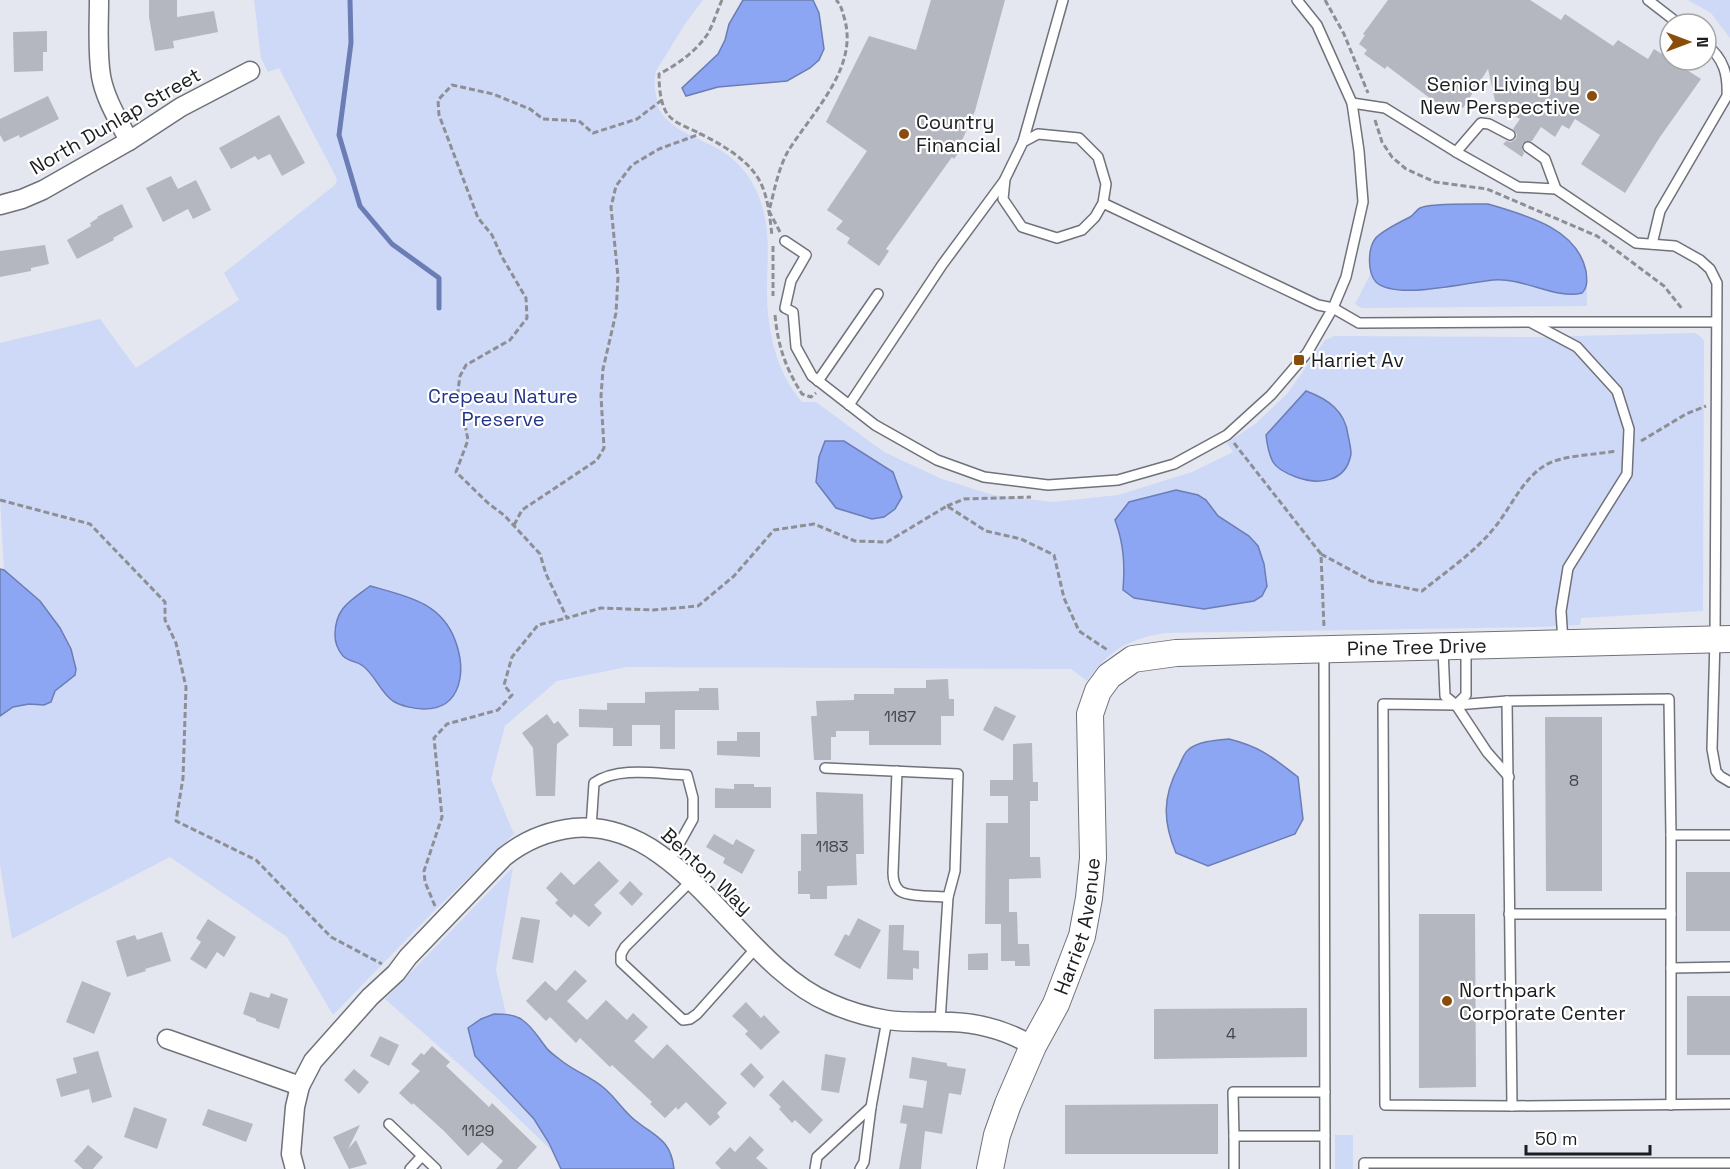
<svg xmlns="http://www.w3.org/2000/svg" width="1730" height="1169" font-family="'Space Grotesk',sans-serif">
  <rect width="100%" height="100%" fill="#e4e7ef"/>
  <g fill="#ced9f7" fill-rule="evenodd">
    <path d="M254,0H703L685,24L656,71C654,80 654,85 656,94C657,99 657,107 660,111C674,133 704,139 725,153C739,163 750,176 757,192C772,228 767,253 767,291C767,330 776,372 802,402H816L884,452L942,479L993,495L1053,502L1118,495L1192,472L1233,452L1227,443L1255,424L1287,394L1325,340L1334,336L1538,337L1695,333L1700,336L1704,341L1703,611L1581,618L1580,625L1539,627L1165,633C1128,639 1108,651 1087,681L1071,669L627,667L557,681L505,726L491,779L514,834L436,909L333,1015L287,937L170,857L12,939L0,865V716L13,707L29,704L44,705L51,702L55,691L64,683L75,659C59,617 37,598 4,570L0,497V343L100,319L136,368L239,300L224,273L335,185L337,179L279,68L268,72L261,58ZM1176,490L1197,495L1205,500L1218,516L1249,536L1264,564L1267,586L1262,596L1254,601L1204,609L1134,598C1121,559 1121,543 1129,502Z"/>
    <path d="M1688,0H1730V38L1711,13Z"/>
    <path d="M1371,273L1375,281L1443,289L1493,280H1510L1563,294L1585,290L1587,284V306L1362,308L1355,304Z"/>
    <path d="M513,867L496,970L506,1014H494L481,1019L475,1056L534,1119L553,1152L494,1095L385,999Z"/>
    <rect x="1335" y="1135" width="18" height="34"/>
  </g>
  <g fill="#8da6f3" stroke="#6b7db4" stroke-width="1.5">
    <path d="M743,0H813L819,13L824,49L819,60L810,68L787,81L718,87L686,96L682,88L718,54L725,40L729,24Z"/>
    <path d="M1488,204C1525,215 1577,228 1586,271C1587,279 1588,287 1582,293C1556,300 1523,277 1493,280C1468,282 1396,301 1376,282C1367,272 1368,249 1375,239C1380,232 1402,221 1410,217C1414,215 1416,210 1420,208C1429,203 1476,204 1488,204Z"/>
    <path d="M1306,391C1328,399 1345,411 1348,435C1349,440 1351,448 1351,454C1346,483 1318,485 1296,477C1288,474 1277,469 1273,462C1268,453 1267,444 1266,435Z"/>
    <path d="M825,441H844L893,472L902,497L895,509L884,517L872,519L836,508L816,482L819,457Z"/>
    <path d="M1176,490L1198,495L1206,500L1218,516L1249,536L1258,546L1264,564L1267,586L1262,596L1254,601L1204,609L1134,598L1123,590C1125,565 1124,544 1115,520L1129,502Z"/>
    <path d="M0,569L4,570L40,601L60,628L71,649L76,669L75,675L55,691L51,702L44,705L29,704L13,707L0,716Z"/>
    <path d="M370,586C406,596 441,602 455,640C466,669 463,709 424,709C414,709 401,706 393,701C381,693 375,675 363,666C357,661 349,662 343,656C338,650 335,643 335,635C335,608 350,601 370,586Z"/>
    <path d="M1229,739C1261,747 1272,757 1298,777L1303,819L1295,834L1208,866L1176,853C1163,822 1162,797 1179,766C1181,762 1184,753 1188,750C1198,741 1217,740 1229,739Z"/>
    <path d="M494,1014C503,1014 513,1014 521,1019C533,1027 537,1036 545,1046C548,1051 554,1055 558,1058C573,1071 590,1076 604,1088C616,1098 624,1112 636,1121C656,1137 671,1140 674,1169H561L549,1143L534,1119L475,1056L468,1028L481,1019Z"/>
  </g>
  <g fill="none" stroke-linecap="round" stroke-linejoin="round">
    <path stroke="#6b7db4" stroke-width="5" d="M350,0L351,43L339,135L360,206L392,244L439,278V308"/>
  </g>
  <g fill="#b4b7bf">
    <path d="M149,0H177V17L214,11L218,32L173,41L174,48L155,51L149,17Z"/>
    <path d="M931,0H1005L975,111L960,145L962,148L954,159L952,157L886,249L889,251L879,266L847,243L850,238L836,229L843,221L827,210L867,151L826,122L869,36L916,50Z"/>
    <path d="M1388,0H1530L1561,20L1565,14L1613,46L1618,40L1648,59L1654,49L1701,79L1660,137L1625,193L1581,164L1600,135L1575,119L1569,129L1562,125L1555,137L1541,127L1532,141H1526L1522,144V149L1524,153L1522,157L1503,144L1506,141L1511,142L1516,139L1517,134L1513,129L1520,119L1496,105L1488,69L1463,108L1453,102L1448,109L1431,99L1387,66L1385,69L1364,54L1367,50L1359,44L1365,35L1363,34Z"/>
    <path d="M47,31V52H43V71L14,72L13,32Z"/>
    <path d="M48,96L59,119L20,138L19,135L4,142L0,135V119Z"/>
    <path d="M279,115L305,163L282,176L270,154L258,160L255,156L231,169L219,148Z"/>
    <path d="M171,176L178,189L196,180L211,210L193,219L188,209L163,222L146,188Z"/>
    <path d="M122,204L133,227L113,238L114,240L77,259L67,240L91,226L90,223L98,218L97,217Z"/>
    <path d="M45,245L49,264L31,268V271L0,277V251Z"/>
    <path d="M948,679L949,699H954V716H941V745H869V731H836V737H831V760H814L811,716H817L816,701L854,700V694H894V688H926V680Z"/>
    <path d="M699,688H718L719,710H675V749H660V725H632V746H613V728L579,727V709L607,710V703H645V692L699,691Z"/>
    <path d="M995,706L1016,716L1003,741L983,730Z"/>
    <path d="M547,714L554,724L558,721L569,735L557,744L555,796H536L533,748L522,733Z"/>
    <path d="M1545,717H1602V891H1546Z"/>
    <path d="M737,732H760V757L717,755V741H737Z"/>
    <path d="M1032,743L1033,782H1038V801H1030V857H1040L1041,878L1009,879V912H1017L1018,944H1029L1030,966H1015V961H1001V924H985L986,823H1008V796H990V780H1013V744Z"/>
    <path d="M734,784H754V787H771V808H715V788L734,789Z"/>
    <path d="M816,792L863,794L864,854H856L857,885L827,886V899H810V894H798V871H801V834H817Z"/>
    <path d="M714,834L733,845L736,839L755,850L742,874L723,863L725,858L706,847Z"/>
    <path d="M599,861L619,881L594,905L602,913L589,927L574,914L571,918L555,903L558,900L546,888L561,872L574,885Z"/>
    <rect x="1686" y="872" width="44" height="59"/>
    <path d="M630,881L643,894L632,906L619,893Z"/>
    <path d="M1419,914H1475L1476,1087L1419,1088Z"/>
    <path d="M521,917L540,920L533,963L512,959Z"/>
    <path d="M858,918L881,930L860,969L834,955L845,934L849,936Z"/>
    <path d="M208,919L236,937L224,957L217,952L206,969L190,959L201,942L196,938Z"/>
    <path d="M889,925H904L903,950L919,951V969L913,968V980L887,979Z"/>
    <path d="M162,932L171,961L145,969L146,971L127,977L116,941L135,935L137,940Z"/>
    <path d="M988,953V970H968V954Z"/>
    <path d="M575,970L587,981L567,1001L587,1020L606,1000L627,1020L633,1013L648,1027L634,1041L653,1059L667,1044L727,1103L717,1113L720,1117L710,1126L686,1102L678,1110L676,1107L665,1118L650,1104L652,1102L612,1065L610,1067L580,1038L576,1043L550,1017L546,1021L526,1001L545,981L556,991Z"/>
    <path d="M82,981L111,993L94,1034L66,1022Z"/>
    <path d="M250,992L269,998L271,993L288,999L279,1029L256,1021V1019L243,1014Z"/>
    <rect x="1687" y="996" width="43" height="59"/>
    <path d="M746,1002L761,1018L764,1015L780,1032L761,1050L745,1034L748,1031L732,1016Z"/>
    <path d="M1307,1008V1057L1154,1059V1009Z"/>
    <path d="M380,1036L399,1045L389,1066L370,1056Z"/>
    <path d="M432,1046L450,1062L446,1066L489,1107L492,1103L537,1147L517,1169H496L503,1161L482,1142L468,1156L443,1130L413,1103L412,1105L399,1093L420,1071L411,1064L421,1053L424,1055Z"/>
    <path d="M98,1051L112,1097L92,1103L89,1089L61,1097L56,1079L77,1073L73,1058Z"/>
    <path d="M825,1054L846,1058L839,1093L821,1090Z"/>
    <path d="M912,1057L947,1063V1066L966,1069L961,1095L949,1093L942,1134L925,1131L921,1169H899L907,1124L900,1123L903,1105L923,1108L927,1081L909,1078Z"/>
    <path d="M751,1063L764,1077L754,1088L740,1074Z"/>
    <path d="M354,1069L369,1082L359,1094L344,1080Z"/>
    <path d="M783,1080L823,1120L810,1134L795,1120L792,1123L779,1109L781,1107L769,1095Z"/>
    <path d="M1218,1104V1154H1065V1105Z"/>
    <path d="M134,1107L167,1119L157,1149L124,1137Z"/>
    <path d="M208,1109L253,1124L246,1142L202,1125Z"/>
    <path d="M360,1125L348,1149L356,1140L367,1164L349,1169L333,1137Z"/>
    <path d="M750,1136L764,1150L756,1158L768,1169H721L715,1163L730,1147L735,1152Z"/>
    <path d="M88,1145L103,1157L93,1169H83L74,1161Z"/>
  </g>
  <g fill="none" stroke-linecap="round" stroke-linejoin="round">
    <g stroke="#70727a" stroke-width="12">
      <g id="lane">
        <path d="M1648,0L1679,24"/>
        <path d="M1352,103L1385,108L1456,152L1518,187L1556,189L1636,243L1675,246L1700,260L1710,269L1717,283L1715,639L1712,749L1716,771L1720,776L1730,782"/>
        <path d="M1023,142L1063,0"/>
        <path d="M1528,147L1545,159L1556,189"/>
        <path d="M1456,152L1481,123L1489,124L1510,135"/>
        <path d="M1103,203L1095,217L1082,230L1057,238L1022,227L1003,199L1005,179L1023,142L1038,134L1079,138L1098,157L1106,184L1103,203L1318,305L1333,308L1359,323L1530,322L1577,347L1617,391L1629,429L1627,474L1568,568L1561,611L1563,642"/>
        <path d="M785,241L806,255L791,281L785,308L793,312L796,347L812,376L875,425L937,460L984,477L1048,485L1118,480L1174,464L1227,435L1271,395L1307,353L1333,308L1346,277L1363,202L1359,151L1352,103L1317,25L1297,0"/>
        <path d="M1652,244L1660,211L1727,96C1728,75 1724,58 1706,45"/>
        <path d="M1533,322H1716"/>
        <path d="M818,381L878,294"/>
        <path d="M849,405L942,265L1004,181"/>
        <path d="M1443,649L1445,696L1456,705L1487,752L1509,777"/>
        <path d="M1324,652L1325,1169"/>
        <path d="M1507,701L1512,1106"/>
        <path d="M1456,705L1466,695V648"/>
        <path d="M825,768L958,774L955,871L948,897L940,1022"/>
        <path d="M897,771L893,873C893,879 895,887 900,891C908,897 937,896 948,897"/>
        <path d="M591,828L594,783C619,766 657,774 687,775L693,798V819L669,862"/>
        <path d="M1671,835V1105"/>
        <path d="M1730,835H1671L1669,699L1507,701L1456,705L1383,704L1385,1105L1512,1106L1730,1104"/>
        <path d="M691,881L625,947L621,954V962L683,1020L690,1019L697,1014L756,948"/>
        <path d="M1509,914H1671"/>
        <path d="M1671,968L1730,967"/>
        <path d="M389,1124L436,1169"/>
        <path d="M1234,1136L1233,1092H1325"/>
        <path d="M410,1169L422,1156"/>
        <path d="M815,1169L817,1157L871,1107"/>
        <path d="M860,1169L864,1162L871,1107L887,1020"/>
        <path d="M1234,1169V1136H1325"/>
        <path d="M1364,1169V1163H1730"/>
      </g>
    </g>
    <g stroke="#70727a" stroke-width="21">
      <g id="street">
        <path d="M99,0C99,25 97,51 101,76C105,99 119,121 129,141"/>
        <path d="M0,205L22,199L43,190L129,141L181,107L250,71"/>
        <path d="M167,1039L300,1086"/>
        <path d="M295,1169L291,1154L295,1107L300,1086L313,1061L370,997L396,973L408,957L504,857C525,840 547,831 574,828C683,819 738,964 830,1003C848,1011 868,1017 887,1020C908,1023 930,1021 951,1022C980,1023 1008,1031 1033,1046"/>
      </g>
    </g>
    <g stroke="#70727a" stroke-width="28">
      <g id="secondary">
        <path id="s1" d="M990,1169L997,1135L1008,1104L1033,1046L1056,1004L1082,936L1089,898L1093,858L1090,714L1098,691L1109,676L1133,659L1176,653L1730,639"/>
      </g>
    </g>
    <g stroke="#8d8f95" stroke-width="3" stroke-dasharray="6 3" stroke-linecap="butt">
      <path d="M722,0C717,11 713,25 707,35C695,52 677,65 659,74C659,86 660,99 665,110C671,123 688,127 699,133C720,144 745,157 758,178C768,194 770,218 772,236"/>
      <path d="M1325,0L1344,34L1368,93"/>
      <path d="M662,100L637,119L593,133L579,121L543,119L530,109L493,94L452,85L438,100L439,115L478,218L492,235L502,257L526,298L527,318L510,340L466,365L460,376L458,390L468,440L456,472L488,503L505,516L540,554L546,574L567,618L601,608L653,610L698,606L734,576L774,530L814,524L855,541L887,542L947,506L986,531L1021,539L1054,555L1064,598L1079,631L1109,651"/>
      <path d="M1375,120L1382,142L1392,157L1406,169L1435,182L1487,189L1597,236L1664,286L1683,310"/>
      <path d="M780,232L769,211C774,192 778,170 787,153C811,113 860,68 844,17C842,10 841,5 836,0"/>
      <path d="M773,246V296"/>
      <path d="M775,315C778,346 785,367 802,394L811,397L816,393"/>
      <path d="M1641,441L1686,414L1706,406"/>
      <path d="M1234,443L1321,554L1324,628"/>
      <path d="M0,500L90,524L165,602V620L176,643L186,687L183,778L176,821L256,860L331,937L382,964"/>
      <path d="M947,506L964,499L1031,497"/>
      <path d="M514,525L522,510L597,460L604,448L601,396L603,369L616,313L618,277L611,207L616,186L632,165L659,149L700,134"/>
      <path d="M1321,554L1371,581L1422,591C1447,571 1475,552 1495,527C1511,507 1522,480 1544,466C1561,455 1595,455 1616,451"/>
      <path d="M435,906L425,882L424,871L442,817L434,738L447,724L498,710L512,695L504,685L512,657L538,625L567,618"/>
    </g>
    <use href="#lane" stroke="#fff" stroke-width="9"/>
    <use href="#street" stroke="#fff" stroke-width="18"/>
    <use href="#secondary" stroke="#fff" stroke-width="26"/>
  </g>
  <g fill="#894c0b" stroke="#fff" stroke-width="2">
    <circle cx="1592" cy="96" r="6"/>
    <circle cx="904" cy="134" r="6"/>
    <rect x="1293" y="354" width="12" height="12" rx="3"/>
    <circle cx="1447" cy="1001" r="6"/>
  </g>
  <g text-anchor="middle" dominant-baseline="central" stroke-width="4.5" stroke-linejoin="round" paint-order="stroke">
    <g font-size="16" fill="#424448">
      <text x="900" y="716">1187</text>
      <text x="1574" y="780">8</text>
      <text x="832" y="846">1183</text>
      <text x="1231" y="1033">4</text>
      <text x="478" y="1130">1129</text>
    </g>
    <g font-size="20" fill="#1c1d20" stroke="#fff" text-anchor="start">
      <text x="1580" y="84" text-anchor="end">Senior Living by<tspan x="1580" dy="23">New Perspective</tspan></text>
      <text x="916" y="122">Country<tspan x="916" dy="23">Financial</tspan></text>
      <text x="1311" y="360">Harriet Av</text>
      <text x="1459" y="990">Northpark<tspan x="1459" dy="23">Corporate Center</tspan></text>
    </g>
    <g font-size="20" fill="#1c1d20" stroke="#fff">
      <text transform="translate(115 121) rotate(-30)">North Dunlap Street</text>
      <text stroke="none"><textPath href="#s1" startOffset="831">Pine Tree Drive</textPath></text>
      <text transform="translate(707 871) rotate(43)">Benton Way</text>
      <text stroke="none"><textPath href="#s1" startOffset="260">Harriet Avenue</textPath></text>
    </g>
    <g font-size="20" fill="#23348b" stroke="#fff">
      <text x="503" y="396">Crepeau Nature<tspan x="503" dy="23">Preserve</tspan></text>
    </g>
  </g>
  <g transform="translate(1688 42) rotate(90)"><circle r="28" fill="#ffffff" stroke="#a4a5a6" stroke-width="1.5"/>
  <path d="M0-4.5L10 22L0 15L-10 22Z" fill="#894c0b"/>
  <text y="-9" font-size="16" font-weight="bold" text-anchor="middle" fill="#1c1d20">N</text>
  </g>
  <path d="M1526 1145v9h124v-9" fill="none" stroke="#1c1d20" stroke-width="3"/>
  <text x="1535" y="1145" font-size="18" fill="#1c1d20" stroke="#ffffff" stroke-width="4.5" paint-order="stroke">50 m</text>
</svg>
